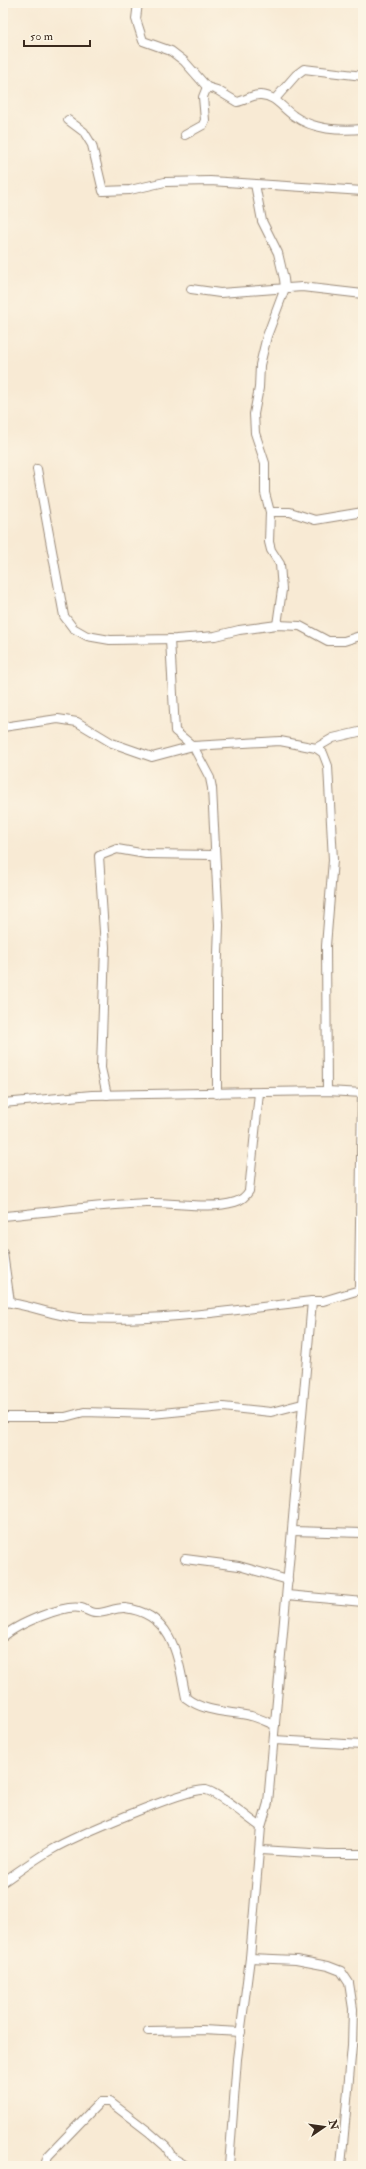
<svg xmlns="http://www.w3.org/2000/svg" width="366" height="2169" font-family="'IM FELL Double Pica',serif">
  <rect width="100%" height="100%" fill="#fcf5e5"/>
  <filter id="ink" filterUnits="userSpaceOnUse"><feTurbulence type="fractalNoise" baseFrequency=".025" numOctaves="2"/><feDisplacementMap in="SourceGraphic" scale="8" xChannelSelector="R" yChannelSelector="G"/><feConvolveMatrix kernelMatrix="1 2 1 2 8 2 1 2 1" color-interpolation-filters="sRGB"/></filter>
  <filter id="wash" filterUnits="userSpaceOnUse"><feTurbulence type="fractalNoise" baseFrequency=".012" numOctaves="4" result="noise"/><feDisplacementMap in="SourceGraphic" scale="16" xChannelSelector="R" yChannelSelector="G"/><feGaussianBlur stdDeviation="0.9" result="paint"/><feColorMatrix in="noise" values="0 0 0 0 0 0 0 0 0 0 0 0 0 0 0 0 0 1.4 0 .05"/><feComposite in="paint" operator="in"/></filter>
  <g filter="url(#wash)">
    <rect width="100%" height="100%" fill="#f8ead4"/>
  </g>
  <g filter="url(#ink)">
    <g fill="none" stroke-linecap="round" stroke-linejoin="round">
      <g stroke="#9a8a79" stroke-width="10">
        <g id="street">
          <path d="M138,3L136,19L143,41L171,51L184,61L207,87L217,90L237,102C245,101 252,94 261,95C276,96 282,108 294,116C314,130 339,131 363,129"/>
          <path d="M275,99L296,75L304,69L363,76"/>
          <path d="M68,120L84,132L92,145L103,191L130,190L165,182L210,181L363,191"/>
          <path d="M185,135L203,125L205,120L203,97L207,87"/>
          <path d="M255,184L262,221L278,253L284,279L285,288L267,336L260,365L259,388L254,414L255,433L265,463V493L270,512H290L315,520L363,512"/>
          <path d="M191,289L220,293L302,287L363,294"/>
          <path d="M37,469L64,616L73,628L87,636L110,640L176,639L215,636L239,630L277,625L300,626L328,641H344L363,635"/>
          <path d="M270,512L269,542L271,550L280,564L282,590L277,625"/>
          <path d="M170,639L175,731L193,746L210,778L212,788L219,925L217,984V1094"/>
          <path d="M3,727L58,719L77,722L112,743L152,757L193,746L280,741L316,748L323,753L328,766L333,860L326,946L327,1091"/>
          <path d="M316,748L333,738L363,731"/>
          <path d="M107,1095L101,1068L105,947L99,856L117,849L146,854L214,855"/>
          <path d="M3,1103L92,1095L327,1091L363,1093"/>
          <path d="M3,1216C51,1212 98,1205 146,1203C175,1202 208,1210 235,1202C242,1200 246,1196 249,1191L259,1093"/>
          <path d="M3,1253L10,1302"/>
          <path d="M359,1289L362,1093"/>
          <path d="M3,1302C29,1304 55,1317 81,1318C157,1322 235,1310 312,1301"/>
          <path d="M3,1417H65L84,1412L152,1414L223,1407L271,1412L302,1404"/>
          <path d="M292,1531L363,1533"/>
          <path d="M185,1559L239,1566L288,1580"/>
          <path d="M287,1595L363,1602"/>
          <path d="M3,1637C16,1625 63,1604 81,1608C86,1609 90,1613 95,1613C105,1614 115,1607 125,1608C174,1614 178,1658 186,1698C206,1713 228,1711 251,1716C259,1718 267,1722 275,1725"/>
          <path d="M274,1740L363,1745"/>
          <path d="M261,1850L328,1854H363"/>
          <path d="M3,1882C19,1871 35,1859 51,1850C71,1838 189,1787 206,1790C219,1793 249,1819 261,1827"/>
          <path d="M250,1958L296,1960L328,1966L341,1971L349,1983L353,2009L352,2046L341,2166"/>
          <path d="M148,2031L202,2030L241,2032"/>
          <path d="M47,2166L46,2162L48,2156L100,2102H110L149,2132L166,2147L173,2158L185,2165"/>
          <path d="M229,2166L237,2059L250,1958L261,1827L268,1803L312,1301H323L363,1289"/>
        </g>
      </g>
      <use href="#street" stroke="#fff" stroke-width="8"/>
    </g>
  </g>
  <rect width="366" height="2169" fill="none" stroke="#fcf5e5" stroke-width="16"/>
  <g transform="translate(324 2127) rotate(77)" stroke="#fcf5e5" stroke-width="3" paint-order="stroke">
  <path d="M0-3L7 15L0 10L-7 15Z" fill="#3b2a1e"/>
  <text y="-6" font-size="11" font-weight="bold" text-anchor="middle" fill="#3b2a1e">N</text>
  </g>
  <path d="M24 40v6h66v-6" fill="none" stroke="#3b2a1e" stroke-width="2"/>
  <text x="30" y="40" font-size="12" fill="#3b2a1e" stroke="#fcf5e5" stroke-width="3" paint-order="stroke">50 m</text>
</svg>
